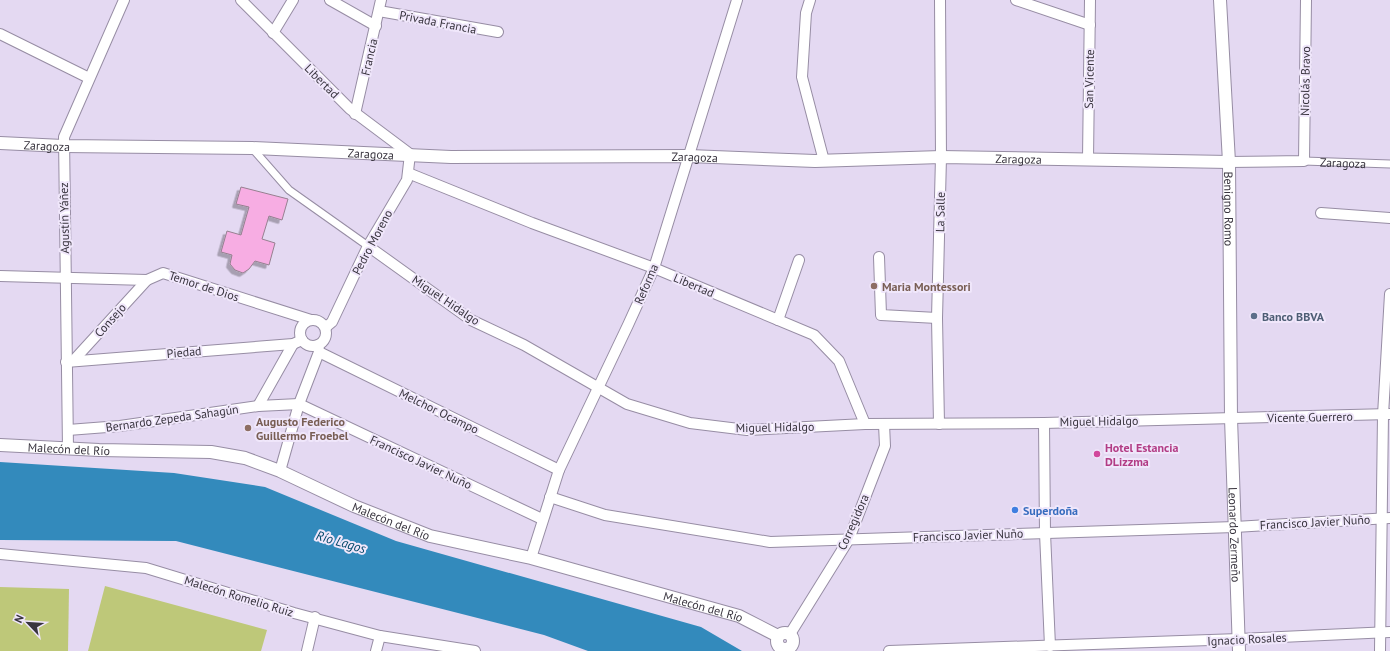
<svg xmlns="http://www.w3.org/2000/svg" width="1390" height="651" font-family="'PT Sans',sans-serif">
  <defs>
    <filter id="shadow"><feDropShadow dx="-3.5" dy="3.5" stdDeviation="0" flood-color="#0004"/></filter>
  </defs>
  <rect width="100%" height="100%" fill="#e4d9f2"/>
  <g fill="#bec879">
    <path d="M105,586L267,630L261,651H88Z"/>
    <path d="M0,587L69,589L68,651H0Z"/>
  </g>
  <path fill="#338abc" d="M0,462L174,473L265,487L396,541L701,627L742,651H588L544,635L176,541L0,540Z"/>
  <path fill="#f7ade3" stroke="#968090" filter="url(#shadow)" d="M241,187L288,199L282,220L269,216L262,239L275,243L269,265L255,261L249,269L243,273L235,270L230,264L232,255L221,252L227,231L241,235L249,207L236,204Z"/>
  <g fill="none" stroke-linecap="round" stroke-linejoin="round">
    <g stroke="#978da4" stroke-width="9">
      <g id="pedestrian">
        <path d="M252,148L289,190L368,246"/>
        <path id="s1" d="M1304,161L1390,164"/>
      </g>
    </g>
    <g stroke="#978da4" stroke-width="12">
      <g id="minor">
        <path d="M241,0L350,109L410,154L407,180L368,246L332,322L326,327"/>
        <path d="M330,0L376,26"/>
        <path d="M810,0L806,13L802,77L824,161"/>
        <path d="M1016,0L1090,25"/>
        <path d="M379,11L498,32"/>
        <path d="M273,33L293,0"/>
        <path d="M0,34L89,78"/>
        <path d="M355,114L381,0"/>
        <path d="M1088,159L1090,0"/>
        <path d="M1229,162L1304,161L1306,0"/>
        <path d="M408,173L532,223L654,268L814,335L839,361L865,424"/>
        <path d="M1321,213L1390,218"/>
        <path d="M368,246L471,320L524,345L627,404L690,423L747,430L865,424L1044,423L1390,414"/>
        <path d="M879,257L881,315L937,318"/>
        <path d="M0,276L147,280L163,273L311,320"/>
        <circle cx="313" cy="333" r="13"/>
        <path d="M778,320L799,260"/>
        <path d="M319,352L559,470"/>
        <path d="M73,361L147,280"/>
        <path d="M66,362L293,344L302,340"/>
        <path d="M258,406L293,344"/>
        <path d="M1044,423L1045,533L1050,646"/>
        <path d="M939,424L937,318L941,157L940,0"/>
        <path d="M68,430L120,426L258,406L299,404L542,519"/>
        <path d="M68,448L64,137L124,0"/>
        <path d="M280,471L299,404L319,352L318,345"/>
        <path d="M550,497L605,515L770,542L1235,527L1390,518"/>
        <path d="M0,554L146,568L294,613L380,636L475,651"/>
        <path d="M531,558L559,470L628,325L654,268L737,0"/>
        <path d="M790,634L849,539L885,446L884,424"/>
        <path d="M307,651L315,617"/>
        <path d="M376,651L380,636"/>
        <path d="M780,651L781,648"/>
        <path d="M889,651L1239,639L1390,632"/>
        <path d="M1380,651L1383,415L1390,294"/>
      </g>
    </g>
    <g stroke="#978da4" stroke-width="14">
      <g id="tertiary">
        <path id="s2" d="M1220,0L1229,162L1231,418L1239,651"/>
        <path id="s3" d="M0,143L63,146L252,148L451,157L689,156L815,161L941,157L1229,162"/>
        <path id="s4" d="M0,445L99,450L211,452L245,458L280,471L354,506L430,536L531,558L739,616L778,636"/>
        <circle cx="785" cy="641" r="8"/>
      </g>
    </g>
    <use href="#pedestrian" stroke="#fff" stroke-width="7"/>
    <use href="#minor" stroke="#fff" stroke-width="10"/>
    <use href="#tertiary" stroke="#fff" stroke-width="12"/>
  </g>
  <g fill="#8d6e63" stroke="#f0e7fb" stroke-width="1.5">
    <circle cx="874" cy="286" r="4"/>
    <circle cx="248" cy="428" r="4"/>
  </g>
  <circle fill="#5c6f8a" stroke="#f0e7fb" stroke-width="1.5" cx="1254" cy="316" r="4"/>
  <circle fill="#d1479c" stroke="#f0e7fb" stroke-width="1.5" cx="1097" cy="454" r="4"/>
  <circle fill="#3f7fe0" stroke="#f0e7fb" stroke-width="1.5" cx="1015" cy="510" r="4"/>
  <g text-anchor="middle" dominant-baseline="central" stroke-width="4" stroke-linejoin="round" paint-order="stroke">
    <g font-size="12" fill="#38343e" stroke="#f0e7fb">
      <text transform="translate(438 22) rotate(11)">Privada Francia</text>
      <text transform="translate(369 57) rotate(-77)">Francia</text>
      <text transform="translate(1089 79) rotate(-89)">San Vicente</text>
      <text transform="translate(322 81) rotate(45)">Libertad</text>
      <text transform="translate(1305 81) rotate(-89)">Nicolás Bravo</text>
      <text stroke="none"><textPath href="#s3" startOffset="47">Zaragoza</textPath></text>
      <text stroke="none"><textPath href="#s3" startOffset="371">Zaragoza</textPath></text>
      <text stroke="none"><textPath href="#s3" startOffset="695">Zaragoza</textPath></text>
      <text stroke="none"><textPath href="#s3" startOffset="1019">Zaragoza</textPath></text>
      <text stroke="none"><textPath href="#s1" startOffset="39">Zaragoza</textPath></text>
      <text stroke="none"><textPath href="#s2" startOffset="209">Benigno Romo</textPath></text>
      <text transform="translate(940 212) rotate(-89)">La Salle</text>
      <text transform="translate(64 218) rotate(-91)">Agustín Yáñez</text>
      <text transform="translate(372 242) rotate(-62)">Pedro Moreno</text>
      <text transform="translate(646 284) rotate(-67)">Reforma</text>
      <text transform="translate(694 285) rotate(23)">Libertad</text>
      <text transform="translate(204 286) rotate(18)">Temor de Dios</text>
      <text transform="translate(446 300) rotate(34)">Miguel Hidalgo</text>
      <text transform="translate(110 320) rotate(-48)">Consejo</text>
      <text transform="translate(184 352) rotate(-5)">Piedad</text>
      <text transform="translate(439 411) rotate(26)">Melchor Ocampo</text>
      <text transform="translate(1310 417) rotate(-1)">Vicente Guerrero</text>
      <text transform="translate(172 418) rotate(-8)">Bernardo Zepeda Sahagún</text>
      <text transform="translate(1099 421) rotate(-1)">Miguel Hidalgo</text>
      <text transform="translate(775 427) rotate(-1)">Miguel Hidalgo</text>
      <text stroke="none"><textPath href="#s4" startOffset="69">Malecón del Río</textPath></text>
      <text transform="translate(421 462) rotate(25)">Francisco Javier Nuño</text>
      <text stroke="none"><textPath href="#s4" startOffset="405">Malecón del Río</textPath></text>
      <text transform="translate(853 522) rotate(-66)">Corregidora</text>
      <text transform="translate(1315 522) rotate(-3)">Francisco Javier Nuño</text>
      <text transform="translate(968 535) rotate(-2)">Francisco Javier Nuño</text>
      <text stroke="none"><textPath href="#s2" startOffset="535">Leonardo Zermeño</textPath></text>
      <text transform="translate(239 596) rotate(17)">Malecón Romelio Ruiz</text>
      <text stroke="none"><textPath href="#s4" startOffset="729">Malecón del Río</textPath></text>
      <text transform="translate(1247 639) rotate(-3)">Ignacio Rosales</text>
    </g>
    <g font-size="12" font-weight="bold" fill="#785e54" stroke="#f0e7fb" text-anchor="start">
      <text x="882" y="286">Maria Montessori</text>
      <text x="256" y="421">Augusto Federico<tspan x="256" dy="14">Guillermo Froebel</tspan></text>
    </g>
    <g font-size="12" font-weight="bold" fill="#4e5e75" stroke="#f0e7fb" text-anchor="start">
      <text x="1262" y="316">Banco BBVA</text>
    </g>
    <g font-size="12" font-weight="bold" fill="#b23c85" stroke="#f0e7fb" text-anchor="start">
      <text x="1105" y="447">Hotel Estancia<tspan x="1105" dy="14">DLizzma</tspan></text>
    </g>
    <g font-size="12" font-weight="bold" fill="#366cbe" stroke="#f0e7fb" text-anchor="start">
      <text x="1023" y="510">Superdoña</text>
    </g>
    <g font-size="13" font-style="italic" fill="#004769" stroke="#f0e7fb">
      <text transform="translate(341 542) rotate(16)">Río Lagos</text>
    </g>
  </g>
  <g transform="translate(28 623) rotate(295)" stroke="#f0e7fb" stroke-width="3" paint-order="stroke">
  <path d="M0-3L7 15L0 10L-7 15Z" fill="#38343e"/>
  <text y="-6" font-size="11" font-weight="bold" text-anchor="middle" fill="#38343e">N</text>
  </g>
</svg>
